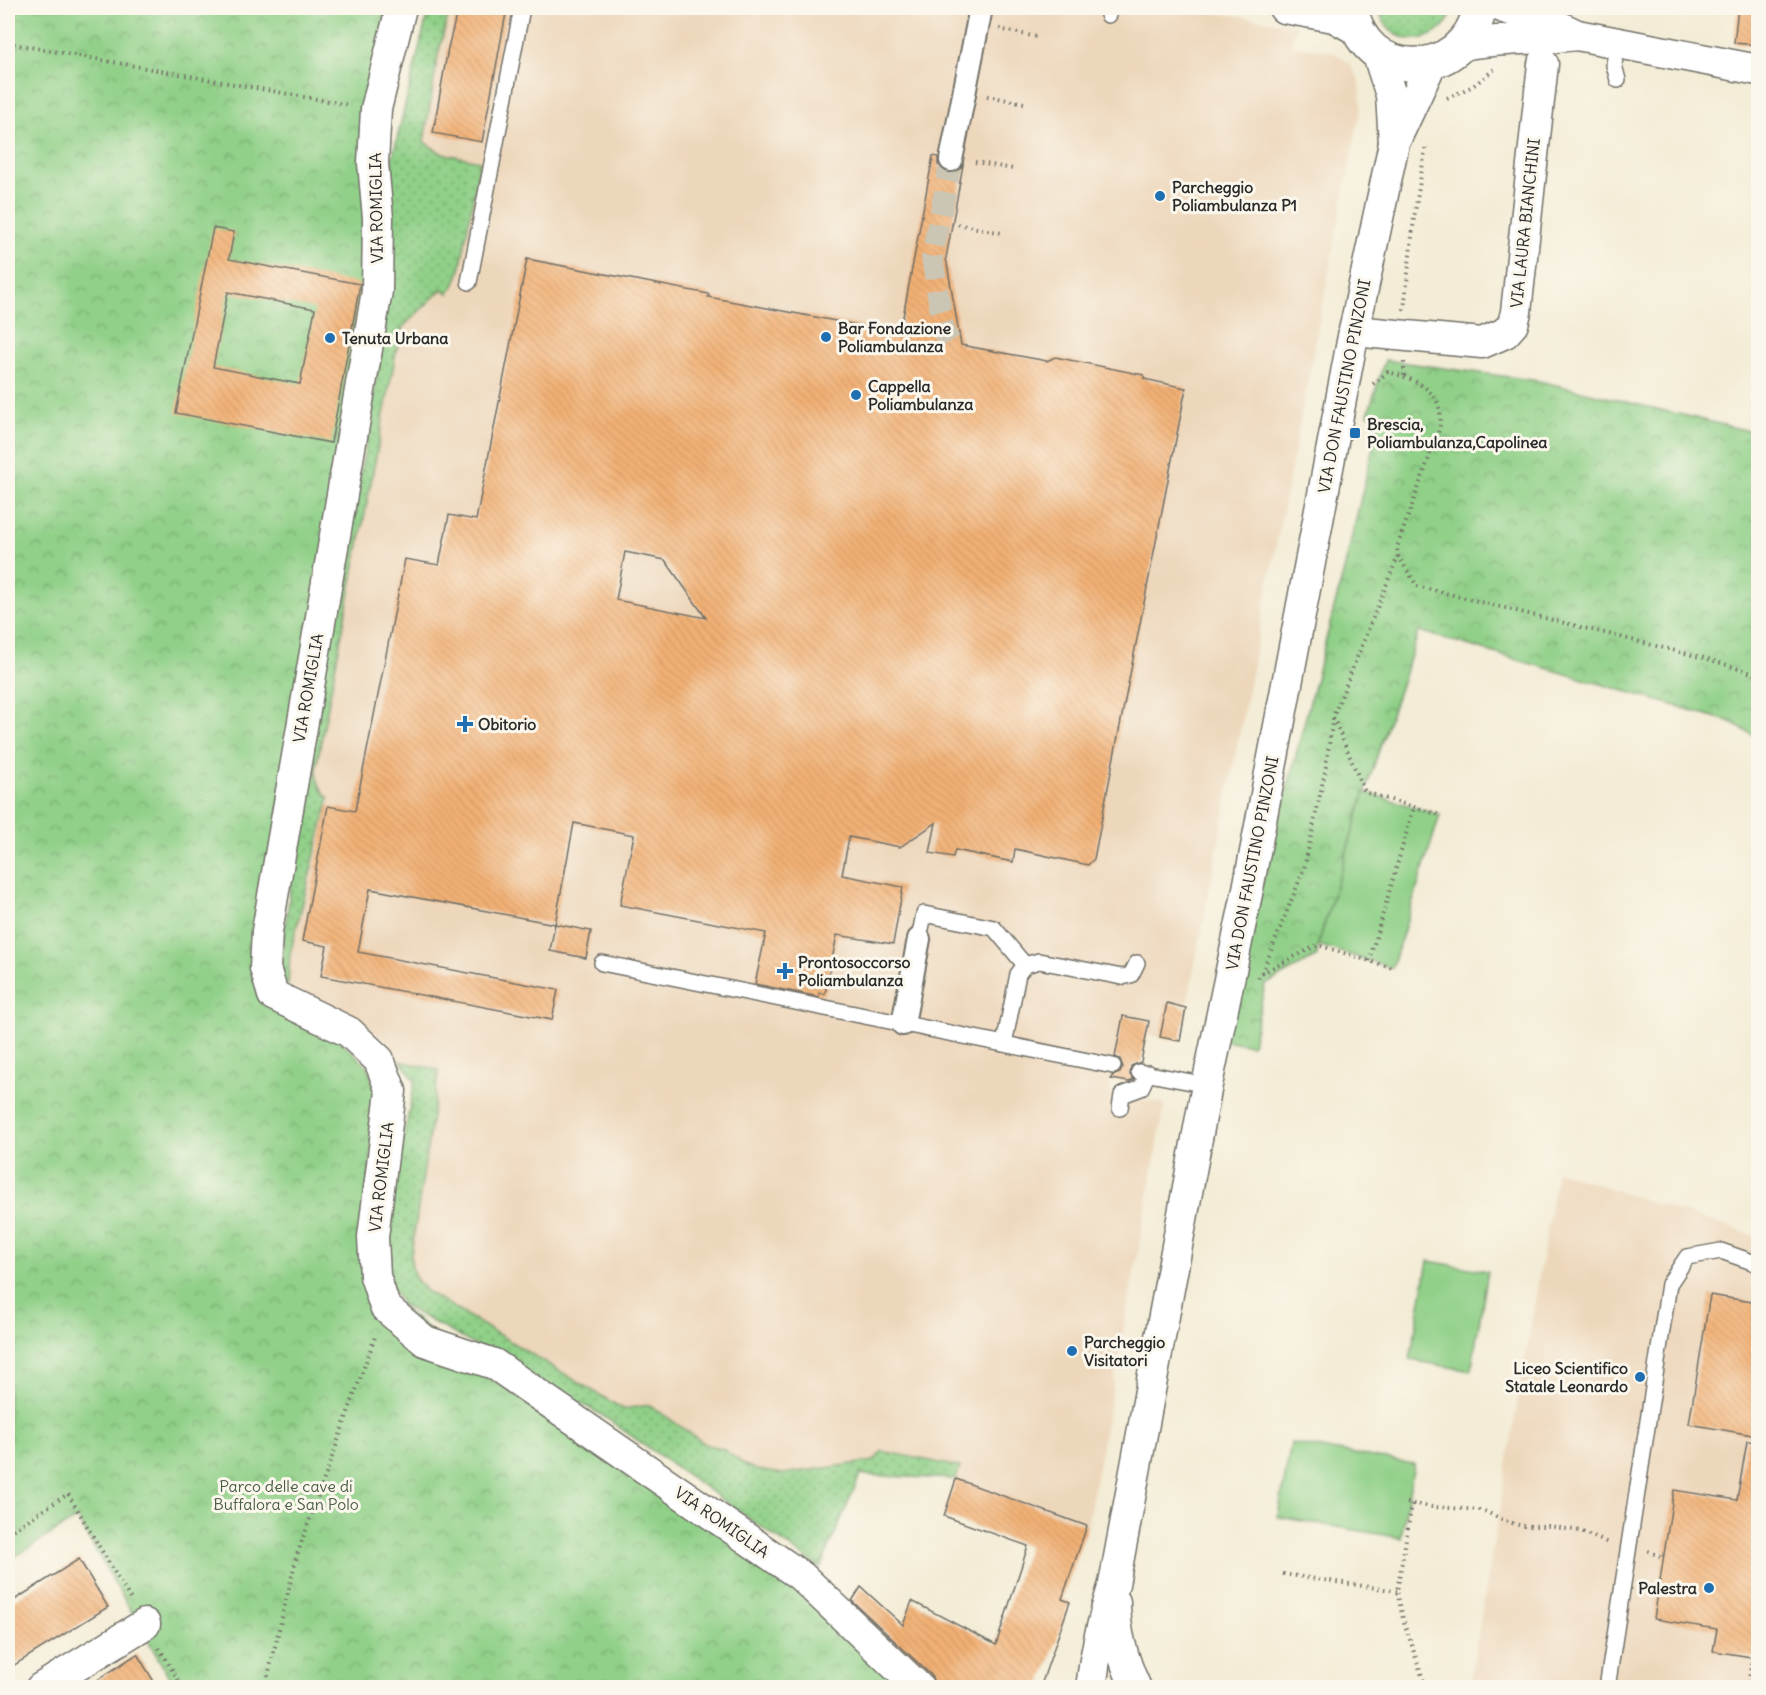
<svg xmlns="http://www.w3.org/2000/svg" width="1766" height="1695" font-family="Delius,sans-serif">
  <defs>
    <pattern id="grass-dots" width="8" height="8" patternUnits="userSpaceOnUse" patternTransform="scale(1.5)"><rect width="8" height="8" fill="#90d088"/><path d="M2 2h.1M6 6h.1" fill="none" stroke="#76a96f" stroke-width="1.8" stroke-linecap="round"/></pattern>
    <pattern id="park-crowns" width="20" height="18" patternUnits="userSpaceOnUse" patternTransform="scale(1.5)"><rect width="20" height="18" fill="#90d088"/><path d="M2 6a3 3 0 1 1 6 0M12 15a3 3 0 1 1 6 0" fill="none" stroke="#76a96f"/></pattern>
    <pattern id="building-back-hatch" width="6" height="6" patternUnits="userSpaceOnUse" patternTransform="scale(1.5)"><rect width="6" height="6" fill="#f2b174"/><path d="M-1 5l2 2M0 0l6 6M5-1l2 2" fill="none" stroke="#d09865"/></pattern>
  </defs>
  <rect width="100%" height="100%" fill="#fbf7ec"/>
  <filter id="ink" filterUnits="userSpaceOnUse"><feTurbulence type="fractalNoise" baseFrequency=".0167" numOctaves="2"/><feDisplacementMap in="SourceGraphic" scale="12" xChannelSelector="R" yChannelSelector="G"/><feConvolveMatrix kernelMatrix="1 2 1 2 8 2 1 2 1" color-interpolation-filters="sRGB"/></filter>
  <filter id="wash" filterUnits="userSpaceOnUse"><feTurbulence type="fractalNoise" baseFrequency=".008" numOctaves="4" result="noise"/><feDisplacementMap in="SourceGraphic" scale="24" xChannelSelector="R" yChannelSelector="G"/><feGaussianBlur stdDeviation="1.35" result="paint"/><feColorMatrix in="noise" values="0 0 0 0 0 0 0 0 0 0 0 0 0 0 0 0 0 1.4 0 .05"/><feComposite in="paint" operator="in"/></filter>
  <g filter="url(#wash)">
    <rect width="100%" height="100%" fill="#f3ecd6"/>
    <g fill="#edd7bb">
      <path d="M429,8H1185L1296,25L1291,45L1333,52L1350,64L1360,82L1361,106L1180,1041L1146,1034L1137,1083L1111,1079L1110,1092L1165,1104L1087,1526L956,1479L860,1475L820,1568L600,1414L402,1305L384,1234L415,1081L385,1040L280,980L378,364L391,228V163Z"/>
      <path d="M1557,1171L1758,1237V1687L1469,1688Z"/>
    </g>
    <g fill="url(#grass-dots)" stroke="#5e7e5a" stroke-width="1.5">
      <path d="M429,8H450L438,55L424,142L441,153L480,161L460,270L455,284L449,294L442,289L401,329L406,334L397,347L316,768C316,780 320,790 329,798L290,954L288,985L280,980V968L302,796L329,632L370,424L378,364L391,228V163Z"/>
      <path d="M1379,8H1454C1441,49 1386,50 1379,8Z"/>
      <path d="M400,1061L439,1070L411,1255C411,1271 415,1280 426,1291L623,1409L650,1405L707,1445L722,1448L745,1465L757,1470L783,1474L874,1461L882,1451L960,1467L956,1479L860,1475L820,1568L600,1414L402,1305L389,1282L384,1234L415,1081Z"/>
    </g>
    <g fill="url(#park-crowns)" stroke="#5e7e5a" stroke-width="1.5">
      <path d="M8,8H391L371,287L254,974L344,1044L367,1066L376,1091L362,1276L491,1379L795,1581L901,1687H175L77,1518L8,1561Z"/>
      <path d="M1385,360L1539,381L1758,433V738L1731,722L1419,631L1365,792L1318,945L1317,956L1265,985L1252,1045L1222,1040L1344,570L1379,421L1368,414Z"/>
    </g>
    <g fill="#90d088" stroke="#5e7e5a" stroke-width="1.5">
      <path d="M1365,792L1440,815L1392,968L1318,945Z"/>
      <path d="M1428,1261L1488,1271L1471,1371L1410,1360Z"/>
      <path d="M1291,1443L1414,1464L1401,1538L1278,1517Z"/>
    </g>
    <g id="blocks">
      <g fill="url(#building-back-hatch)" fill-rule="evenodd">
        <path d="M458,8H507L482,142L433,133L448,48Z"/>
        <path d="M1738,8H1758V45L1734,43Z"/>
        <path d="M933,156L938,157V165L943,170L948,173H956L963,165L946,258L961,345L1047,361L1055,357L1144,375V379L1186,388L1094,859L1088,865L1015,849L1013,862L955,850L953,857L930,853L936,823L900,847L849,837L842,875L903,887L893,944L837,935L825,994L819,993V997L755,984L766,933L620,905L634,835L574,823L555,924L370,889L358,952L558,990L552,1020L321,976L327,946L302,941L328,806L355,811L405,559L439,565L449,515L476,520L527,259L709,294L708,297L900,333ZM625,552L665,560L706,618L616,600Z"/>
        <path d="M213,228L234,232L229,259L360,284L331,443L176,413ZM228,292L315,309L300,384L213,367Z"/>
        <path d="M555,924L591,931L586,958L550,951Z"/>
        <path d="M1167,1003L1186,1008L1180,1041L1160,1037Z"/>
        <path d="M1123,1016L1149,1021L1141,1062L1131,1066L1130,1075L1134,1080L1129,1082L1111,1079L1112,1076L1120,1073L1123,1067L1120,1059L1115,1057Z"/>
        <path d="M1710,1295L1758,1303V1436L1689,1424Z"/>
        <path d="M1747,1441L1758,1442V1658L1713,1651L1717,1629L1654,1619L1674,1490L1737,1500Z"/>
        <path d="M956,1479L1087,1526L1062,1599L1070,1602L1040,1688H936L931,1675L852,1601L861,1587L903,1625L912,1601L996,1645L1028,1546L944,1516Z"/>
        <path d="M79,1559L108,1607L8,1669V1604Z"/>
        <path d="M137,1654L158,1688H85Z"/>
      </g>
    </g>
  </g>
  <g filter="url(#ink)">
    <use href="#blocks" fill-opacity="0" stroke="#716f67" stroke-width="1.5"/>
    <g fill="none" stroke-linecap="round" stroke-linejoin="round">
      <path stroke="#cbc5b4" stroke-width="22" stroke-dasharray="22 11" stroke-linecap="butt" d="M950,342L944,332L932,257L951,160"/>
      <g stroke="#716f67" stroke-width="18">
        <g id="service">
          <path d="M1108,15L1109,8"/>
          <path d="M1617,43L1614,65L1618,80"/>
          <path d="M469,282L522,8"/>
          <path d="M919,939L924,914L994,928L1025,965"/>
          <path d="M602,963L1113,1066"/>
          <path d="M1004,1044L1018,974L1025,965L1039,961L1122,977L1131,975L1137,963"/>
          <path d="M1139,1072L1207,1085"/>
          <path d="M1120,1108L1122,1095L1141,1088L1148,1073"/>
          <path d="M1607,1688L1669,1284L1687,1257L1721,1251L1758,1264"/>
        </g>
      </g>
      <g stroke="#716f67" stroke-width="26">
        <g id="pedestrian">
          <path d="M951,160L981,8"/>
          <path d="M903,1024L919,939"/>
        </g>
      </g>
      <g stroke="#716f67" stroke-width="33">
        <g id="minor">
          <path d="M401,8L376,109L373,163L378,218L377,291L267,931L265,968L273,995L349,1032L379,1060L391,1091L373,1237L375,1276L385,1307L425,1341L494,1364L801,1576L919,1688"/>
          <path d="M1284,8L1334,17L1359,31"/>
          <path d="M1504,8L1546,20L1577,35L1758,70"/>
          <path d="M1462,45C1500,38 1538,40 1577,35"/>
          <path d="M1377,52L1391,95L1394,143"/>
          <path d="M1354,331L1482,343L1505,333L1513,324L1516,312L1543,64"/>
          <path d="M1115,1602C1115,1632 1123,1660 1136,1688"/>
          <path d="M41,1688L145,1624"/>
          <path d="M1091,1688C1095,1652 1103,1618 1114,1584L1207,1085L1248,889L1354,331L1394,143L1432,62"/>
        </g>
      </g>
      <g stroke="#716f67" stroke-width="36">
        <path id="tertiary" d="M1352,8C1361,82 1464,84 1480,8"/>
      </g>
      <g stroke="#716f67" stroke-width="4" stroke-dasharray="1.5 4.5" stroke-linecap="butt">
        <path d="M999,29L1037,37"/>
        <path d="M8,43L349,105"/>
        <path d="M987,96L1024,103"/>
        <path d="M1447,98L1473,86L1496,68"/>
        <path d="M975,162L1013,169"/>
        <path d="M952,223L1002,233"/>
        <path d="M1404,310L1414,218L1426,145"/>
        <path d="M1404,362V377"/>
        <path d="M1373,384L1388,372C1419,380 1447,393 1439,430L1397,547L1398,556L1417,586L1708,659L1758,675"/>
        <path d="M1398,556L1333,717L1365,792L1440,815"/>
        <path d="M1369,961L1414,807"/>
        <path d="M1262,973L1304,869L1325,772L1333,718"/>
        <path d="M1258,978L1262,973L1318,945L1392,968"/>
        <path d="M1407,1503L1432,1507L1482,1510L1508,1522L1523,1526H1548L1580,1531L1608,1543"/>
        <path d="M1412,1504L1397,1591L1403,1619L1426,1688"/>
        <path d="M8,1533L68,1494L131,1600"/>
        <path d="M1648,1551L1663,1558"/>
        <path d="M1283,1574L1397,1591"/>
        <path d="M159,1648L183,1688"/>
        <path d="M265,1688L297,1555L376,1334"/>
        <path d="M1748,1688L1752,1657"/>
      </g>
      <use href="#service" stroke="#fff" stroke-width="15"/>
      <use href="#pedestrian" stroke="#fff" stroke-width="22"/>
      <use href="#minor" stroke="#fff" stroke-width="30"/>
      <use href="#tertiary" stroke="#fff" stroke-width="33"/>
    </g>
  </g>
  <g fill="#1f6fb2" stroke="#fbf7ec" stroke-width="2">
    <circle cx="1160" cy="196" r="6"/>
    <circle cx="826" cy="337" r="6"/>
    <circle cx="330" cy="338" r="6"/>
    <circle cx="856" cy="395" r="6"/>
    <rect x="1349" y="427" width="12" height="12" rx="3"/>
    <path d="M462 715h6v6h6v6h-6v6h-6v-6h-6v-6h6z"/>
    <path d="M782 962h6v6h6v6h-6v6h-6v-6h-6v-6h6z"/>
    <circle cx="1072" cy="1351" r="6"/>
    <circle cx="1640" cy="1377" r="6"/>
    <circle cx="1709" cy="1588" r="6"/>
  </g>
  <g text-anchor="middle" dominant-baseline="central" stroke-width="6" stroke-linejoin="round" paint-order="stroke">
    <g font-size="16" font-weight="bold" fill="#2b2b2b" stroke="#fbf7ec" text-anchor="start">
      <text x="1172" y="187">Parcheggio<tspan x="1172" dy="18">Poliambulanza P1</tspan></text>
      <text x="838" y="328">Bar Fondazione<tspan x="838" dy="18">Poliambulanza</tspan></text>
      <text x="342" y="338">Tenuta Urbana</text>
      <text x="868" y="386">Cappella<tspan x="868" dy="18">Poliambulanza</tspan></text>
      <text x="1367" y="424">Brescia,<tspan x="1367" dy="18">Poliambulanza,Capolinea</tspan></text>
      <text x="478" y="724">Obitorio</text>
      <text x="798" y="962">Prontosoccorso<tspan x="798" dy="18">Poliambulanza</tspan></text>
      <text x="1084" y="1342">Parcheggio<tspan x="1084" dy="18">Visitatori</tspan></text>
      <text x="1628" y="1368" text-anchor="end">Liceo Scientifico<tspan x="1628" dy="18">Statale Leonardo</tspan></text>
      <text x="1697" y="1588" text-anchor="end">Palestra</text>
    </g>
    <g font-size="16" fill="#2b2b2b" stroke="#fbf7ec">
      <text transform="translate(376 208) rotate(-91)">VIA ROMIGLIA</text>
      <text transform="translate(1525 223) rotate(-84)">VIA LAURA BIANCHINI</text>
      <text transform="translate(1344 386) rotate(-79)">VIA DON FAUSTINO PINZONI</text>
      <text transform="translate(308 688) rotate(-80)">VIA ROMIGLIA</text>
      <text transform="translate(1252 863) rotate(-79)">VIA DON FAUSTINO PINZONI</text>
      <text transform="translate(381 1177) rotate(-83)">VIA ROMIGLIA</text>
      <text transform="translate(722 1522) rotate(35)">VIA ROMIGLIA</text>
    </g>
    <g font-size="16" fill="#495d47" stroke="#fbf7ec">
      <text x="286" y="1486">Parco delle cave di<tspan x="286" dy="18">Buffalora e San Polo</tspan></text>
    </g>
  </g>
  <rect width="1766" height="1695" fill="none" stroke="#fbf7ec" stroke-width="30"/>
</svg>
